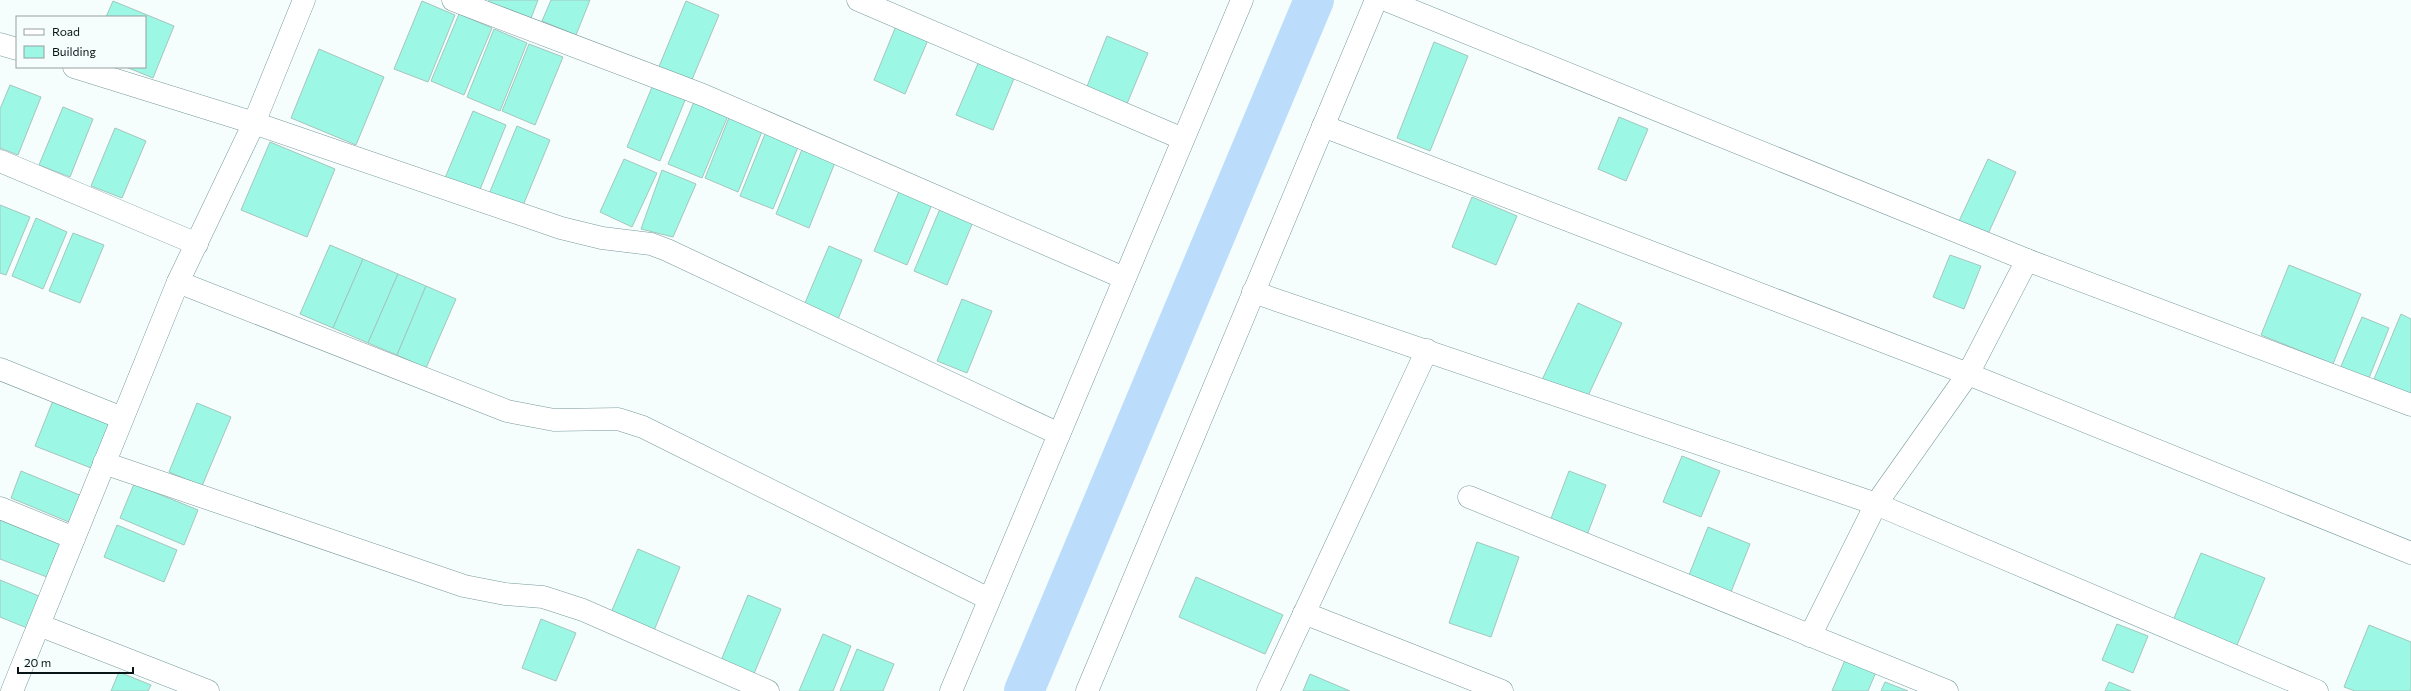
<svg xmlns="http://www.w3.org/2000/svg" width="2411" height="691" font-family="Commissioner,sans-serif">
  <rect width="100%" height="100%" fill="#f6fdfd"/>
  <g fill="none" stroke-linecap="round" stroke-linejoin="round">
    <path stroke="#bbddfb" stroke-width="40" d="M1024,691L1314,0"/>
  </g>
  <g fill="#9cf8e5" stroke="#a4c6be">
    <path d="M489,0H538L528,26L486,9Z"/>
    <path d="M551,0H590L576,35L542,21Z"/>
    <path d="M113,1L174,26L153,78L126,67H145V17H106Z"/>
    <path d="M422,1L455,15L428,82L394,69Z"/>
    <path d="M686,1L719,15L691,82L658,69Z"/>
    <path d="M459,14L492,28L464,95L431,81Z"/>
    <path d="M896,26L928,40L905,94L874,80Z"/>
    <path d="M494,29L527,43L500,111L467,97Z"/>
    <path d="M1107,36L1148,53L1124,111L1084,94Z"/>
    <path d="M1434,42L1468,56L1430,151L1397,138Z"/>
    <path d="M529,44L563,57L535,125L502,111Z"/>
    <path d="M319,49L384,77L356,145L291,118Z"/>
    <path d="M979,61L1015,76L993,130L956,115Z"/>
    <path d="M655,80L688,93L660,161L627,147Z"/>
    <path d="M10,85L41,97L18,155L0,148V109Z"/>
    <path d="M696,97L730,111L702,178L668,164Z"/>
    <path d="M63,107L93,119L70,177L39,165Z"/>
    <path d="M732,110L765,124L738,192L705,178Z"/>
    <path d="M473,111L506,125L479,192L445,178Z"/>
    <path d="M1619,117L1648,129L1626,181L1598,169Z"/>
    <path d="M517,126L550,140L522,208L489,194Z"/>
    <path d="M115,128L146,141L122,198L91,186Z"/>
    <path d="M767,129L800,142L773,209L740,196Z"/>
    <path d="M270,142L335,169L307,237L241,210Z"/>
    <path d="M803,147L836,160L809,228L776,214Z"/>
    <path d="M624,159L657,173L632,227L600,212Z"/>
    <path d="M1988,159L2016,172L1988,234L1959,221Z"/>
    <path d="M662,170L696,184L673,237L641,229Z"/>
    <path d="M902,184L935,197L907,265L874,251Z"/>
    <path d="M1472,197L1517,216L1496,265L1452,247Z"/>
    <path d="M942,204L975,217L947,285L914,271Z"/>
    <path d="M0,205L30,217L6,275L0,273Z"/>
    <path d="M36,218L67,232L43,289L12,276Z"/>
    <path d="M73,233L104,245L80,303L49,291Z"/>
    <path d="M330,245L363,259L333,328L300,314Z"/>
    <path d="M829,246L862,260L836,324L802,310Z"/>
    <path d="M1950,255L1981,266L1964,309L1933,297Z"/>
    <path d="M363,259L398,274L368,343L333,328Z"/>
    <path d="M2289,265L2361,294L2333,364L2261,335Z"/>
    <path d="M398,274L426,286L397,355L368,343Z"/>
    <path d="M426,286L456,299L426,368L397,355Z"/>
    <path d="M962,299L992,311L967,373L937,361Z"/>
    <path d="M1578,303L1622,323L1586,400L1542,380Z"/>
    <path d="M2401,314L2411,319V394L2374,379Z"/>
    <path d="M2362,317L2389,328L2367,383L2339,371Z"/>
    <path d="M54,398L110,421L91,468L35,446Z"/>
    <path d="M197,403L231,417L202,486L169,472Z"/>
    <path d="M1682,456L1720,471L1701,517L1663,502Z"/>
    <path d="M21,471L87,498L76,525L11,498Z"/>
    <path d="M1569,471L1606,485L1587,535L1550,521Z"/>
    <path d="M134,484L198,510L184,545L120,518Z"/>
    <path d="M0,516L66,543L52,579L0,559Z"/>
    <path d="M117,525L177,550L164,582L104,557Z"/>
    <path d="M1708,527L1750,544L1729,597L1687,580Z"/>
    <path d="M1477,542L1519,557L1491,637L1449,623Z"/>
    <path d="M638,549L680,567L653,633L610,615Z"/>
    <path d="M2201,553L2265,578L2235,650L2172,623Z"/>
    <path d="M1196,577L1283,615L1265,654L1179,617Z"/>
    <path d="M0,580L39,596L27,628L0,617Z"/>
    <path d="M748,595L781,609L753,676L720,663Z"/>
    <path d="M541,619L576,633L556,681L522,668Z"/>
    <path d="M2117,624L2148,636L2133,673L2102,660Z"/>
    <path d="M2369,625L2411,642V691H2355L2344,687Z"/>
    <path d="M823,634L851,646L833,691H799Z"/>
    <path d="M857,649L894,664L883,691H840Z"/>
    <path d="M1845,660L1876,672L1868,691H1832Z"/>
    <path d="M119,672L151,685L148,691H111Z"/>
    <path d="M1310,674L1350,691H1303Z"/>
    <path d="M1885,682L1908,691H1881Z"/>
    <path d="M2109,682L2131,691H2105Z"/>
  </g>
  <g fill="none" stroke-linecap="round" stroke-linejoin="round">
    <g stroke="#789a9c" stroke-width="23">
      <g id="minor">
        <path d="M453,0L703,95L1124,278"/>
        <path d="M858,0L1183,139"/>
        <path d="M1386,0L2027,260L2411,405"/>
        <path d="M0,44L17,49"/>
        <path d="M74,67L254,123L561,228L602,238L651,244L667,250L1059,434"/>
        <path d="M1323,126L1968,374L2411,553"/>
        <path d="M0,161L197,244"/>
        <path d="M178,282L507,411L554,420L618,419L643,427L989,599"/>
        <path d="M1253,292L1876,504L2317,691"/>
        <path d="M0,369L122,418"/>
        <path d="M104,463L464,586L505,594L543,597L583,610L768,691"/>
        <path d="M1469,497L1947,691"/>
        <path d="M0,508L74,538"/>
        <path d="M1304,613L1502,691"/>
        <path d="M39,625L208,691"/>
        <path d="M1810,636L1876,504L1968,374L2027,260"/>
        <path d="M12,691L178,282L254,123L304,0"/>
        <path d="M951,691L1242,0"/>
        <path d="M1087,691L1376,0"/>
        <path d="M1268,691L1427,350"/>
      </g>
    </g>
    <use href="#minor" stroke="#fff" stroke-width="22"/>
  </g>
  <rect x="16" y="16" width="130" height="52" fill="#f6fdfd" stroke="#97a0a1"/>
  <rect x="24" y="29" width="20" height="6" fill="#ffffff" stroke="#97a0a1"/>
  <text x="52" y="36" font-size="12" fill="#081516">Road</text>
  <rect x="24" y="46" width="20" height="12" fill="#9cf8e5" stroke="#97a0a1"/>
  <text x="52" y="56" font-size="12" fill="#081516">Building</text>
  <path d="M18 667v6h115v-6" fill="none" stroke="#081516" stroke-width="2"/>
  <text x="24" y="667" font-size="12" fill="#081516" stroke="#f6fdfd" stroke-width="3" paint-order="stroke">20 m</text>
</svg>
